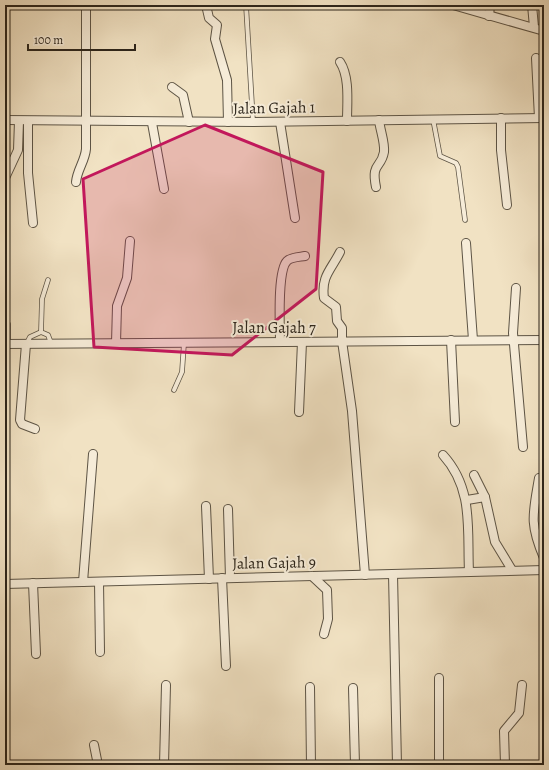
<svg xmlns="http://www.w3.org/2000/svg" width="549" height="770" font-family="Alegreya,serif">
  <rect width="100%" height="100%" fill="#f1e2c3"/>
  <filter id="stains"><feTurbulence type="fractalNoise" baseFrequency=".005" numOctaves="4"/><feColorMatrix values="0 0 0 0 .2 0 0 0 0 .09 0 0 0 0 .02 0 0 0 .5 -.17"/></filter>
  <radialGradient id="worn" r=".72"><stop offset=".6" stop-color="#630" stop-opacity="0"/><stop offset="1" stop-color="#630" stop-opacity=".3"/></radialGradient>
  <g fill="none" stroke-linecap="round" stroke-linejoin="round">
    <g stroke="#5d5445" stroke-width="5.5">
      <g id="lane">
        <path d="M246,5L253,122"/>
        <path d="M433,119L440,156L456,163L458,167L465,220"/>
        <path d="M5,286H6"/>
        <path d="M5,320L8,324V344"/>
        <path d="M41,332L42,299L48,280"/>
        <path d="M27,343L30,337L41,332L48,335L51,343"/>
        <path d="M174,390L182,372L184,343"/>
      </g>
    </g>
    <g stroke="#5d5445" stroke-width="10">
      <g id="street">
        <path d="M206,5L209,18L217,25L215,39L227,80L228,122"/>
        <path d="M453,5L544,31"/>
        <path d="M532,5L534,27"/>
        <path d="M489,16L490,5"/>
        <path d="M536,58L539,118"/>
        <path d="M340,62C350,77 347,103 347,121"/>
        <path d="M172,87L183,95L189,122"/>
        <path d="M501,118V150L507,205"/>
        <path d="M5,120L253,122L544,118"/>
        <path d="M28,121V173L33,223"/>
        <path d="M280,122L295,218"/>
        <path d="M152,123L164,189"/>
        <path d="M5,178L18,150L19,121"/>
        <path d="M76,182C77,170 85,161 86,149V5"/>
        <path d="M376,187C371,162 381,169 384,152C385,142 380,130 379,120"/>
        <path d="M466,243L473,340"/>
        <path d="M340,252C331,270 321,276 324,298L336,307L337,321L342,328V341L352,411L365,575"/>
        <path d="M516,288L513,333L523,447"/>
        <path d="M451,340L455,422"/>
        <path d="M280,342C280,326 277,271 287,261C291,257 300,257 305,256"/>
        <path d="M116,343L117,306L127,278L130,241"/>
        <path d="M5,344L544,340"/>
        <path d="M26,344L20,420L22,424L35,429"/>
        <path d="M299,412L302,342"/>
        <path d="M443,455C474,489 467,530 469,572"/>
        <path d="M474,475L485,497L495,542L512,570"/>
        <path d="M539,478C533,514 529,523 544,558"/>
        <path d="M467,500L485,497"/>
        <path d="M206,506L209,579"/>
        <path d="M228,509L230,578"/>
        <path d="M393,574L397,765"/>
        <path d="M312,576L327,590L328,619L324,634"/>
        <path d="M222,578L226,666"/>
        <path d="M83,582L93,454"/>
        <path d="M99,582L100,652"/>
        <path d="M33,583L36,654"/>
        <path d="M5,584L544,570"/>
        <path d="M439,678V765"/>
        <path d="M310,687L311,765"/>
        <path d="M353,688L355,765"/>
        <path d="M94,745L98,765"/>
        <path d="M164,765L166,685"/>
        <path d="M505,765L504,731L519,713L522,685"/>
      </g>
    </g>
    <use href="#lane" stroke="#f6ecd8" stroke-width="4"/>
    <use href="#street" stroke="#f6ecd8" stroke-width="8"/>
  </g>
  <path fill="#c2185b" fill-opacity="0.2" stroke="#c2185b" stroke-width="3" stroke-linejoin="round" d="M205,125L323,172L316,289L232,355L94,347L83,179Z"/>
  <g text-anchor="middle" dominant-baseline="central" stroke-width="4" stroke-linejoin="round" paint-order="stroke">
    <g font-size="16" fill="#2c251b" stroke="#f6ecd8">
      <text transform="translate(274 108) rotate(-1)">Jalan Gajah 1</text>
      <text x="274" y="328">Jalan Gajah 7</text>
      <text transform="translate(274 563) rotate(-1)">Jalan Gajah 9</text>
    </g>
  </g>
  <rect width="549" height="770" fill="none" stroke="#f1e2c3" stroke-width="20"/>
  <rect x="6" y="6" width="537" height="758" fill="none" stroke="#2c251b" stroke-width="2"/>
  <rect x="10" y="10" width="529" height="750" fill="none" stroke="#2c251b"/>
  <path d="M28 44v6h107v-6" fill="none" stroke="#2c251b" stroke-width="2"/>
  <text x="34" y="44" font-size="12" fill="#2c251b" stroke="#f6ecd8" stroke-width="3" paint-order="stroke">100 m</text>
  <rect width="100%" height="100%" filter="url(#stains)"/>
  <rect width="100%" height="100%" fill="url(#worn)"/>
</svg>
